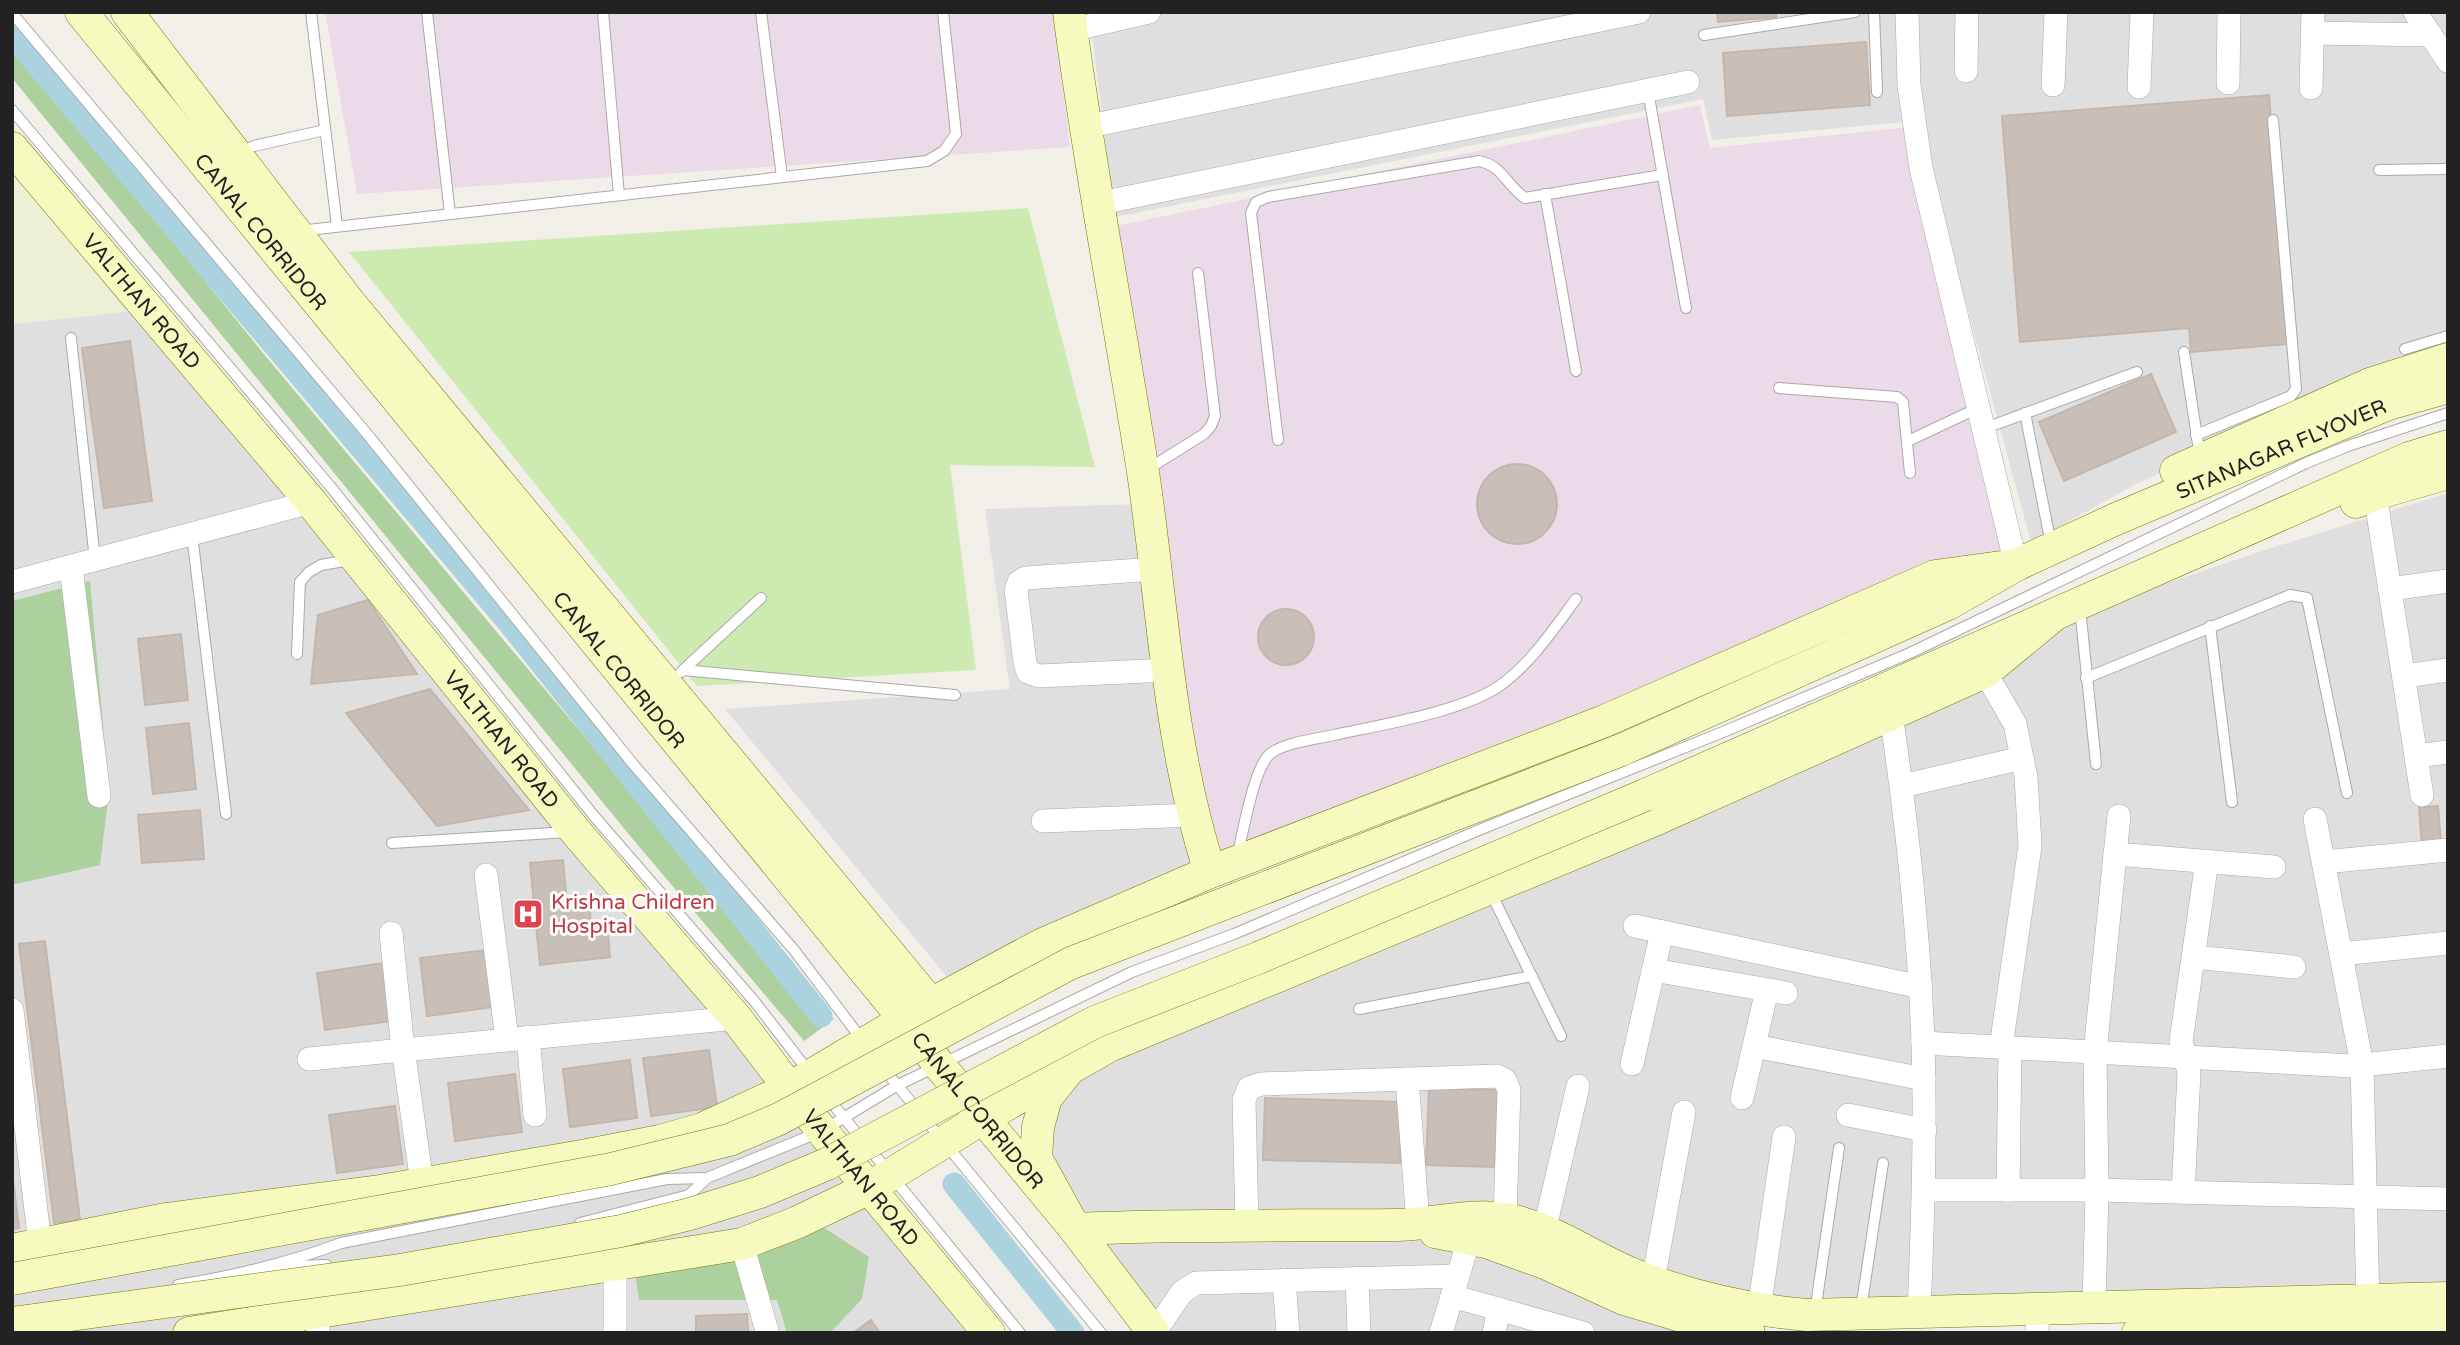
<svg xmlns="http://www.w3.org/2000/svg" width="2460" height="1345" font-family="'Varela Round',sans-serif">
  <rect width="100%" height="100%" fill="#f2efe9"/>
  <g fill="#e0dfdf">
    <path d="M1089,12H2448V354L2366,379L2136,484L2031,542L1929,168L1925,120L1712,140L1703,99L1115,217Z"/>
    <path d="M12,153L981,1333H12Z"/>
    <path d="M2448,493V1290L1736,1301L1554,1229L1080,1222L1044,1157L1056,1096L1073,1074L2058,620L2268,549Z"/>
    <path d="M1140,504L1200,870L952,983L725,709L1010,689L985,509Z"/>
    <path d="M1398,1230L1730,1333H1162L1085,1233Z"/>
  </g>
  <g fill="#ebdbe8">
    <path d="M325,12H1053L1070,147L357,194Z"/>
    <path d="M1700,105L1710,148L1909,127L2009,560L1584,717L1217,860L1193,758L1116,226Z"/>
  </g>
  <path fill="#eef0d5" d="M12,168L127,312L12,324Z"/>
  <path fill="#cdebb0" d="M1028,208L1095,467L950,465L976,670L697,686L349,252Z"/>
  <g fill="#add19e">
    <path d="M12,48L93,142L263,353L729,909L834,1019L804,1041L631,837L12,78Z"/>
    <path d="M90,581L109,792L100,865L12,885V601Z"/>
    <path d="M817,1223L869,1257L862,1299L830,1333H787L777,1300H639L634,1267Z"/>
  </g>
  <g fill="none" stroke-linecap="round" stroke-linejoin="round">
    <g stroke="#aad3df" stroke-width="23">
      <path d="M12,35L509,623L821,1016"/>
      <path d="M954,1184L1073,1333"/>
    </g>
  </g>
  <g fill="#c7bfb8" stroke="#c4b6ab" stroke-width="2">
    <path d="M1717,12H1776V17L1718,22Z"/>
    <path d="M1866,42L1870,105L1727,116L1723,53Z"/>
    <path d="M2269,95L2289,344L2191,352L2189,328L2020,342L2002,116Z"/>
    <path d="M130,341L152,501L104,508L82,348Z"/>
    <path d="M2151,374L2176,432L2064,481L2039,422Z"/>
    <circle cx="1517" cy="504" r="40"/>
    <path d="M368,600L417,674L311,684L318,615Z"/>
    <circle cx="1286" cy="637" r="28"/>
    <path d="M181,634L188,700L145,705L138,639Z"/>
    <path d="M430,689L529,810L437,826L346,713Z"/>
    <path d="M189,723L196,789L153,794L146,728Z"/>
    <path d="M2438,806L2441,843L2422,845L2419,807Z"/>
    <path d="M200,810L204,859L142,863L138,815Z"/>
    <path d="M563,860L567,904L589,901L591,924L607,923L610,957L540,965L530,863Z"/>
    <path d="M45,941L80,1220L54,1223L19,944Z"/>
    <path d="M486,950L494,1007L427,1016L420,958Z"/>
    <path d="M384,963L392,1021L325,1030L317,973Z"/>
    <path d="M709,1050L717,1107L651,1116L643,1058Z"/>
    <path d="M630,1060L637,1118L570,1127L563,1069Z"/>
    <path d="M515,1074L522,1132L455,1141L448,1083Z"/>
    <path d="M1429,1088L1498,1090L1495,1167L1426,1165Z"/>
    <path d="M1265,1098L1402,1102L1400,1163L1263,1160Z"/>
    <path d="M395,1106L403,1164L337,1173L329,1115Z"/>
    <path d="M12,1171L19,1228L12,1229Z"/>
    <path d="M747,1314L748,1333H696V1316Z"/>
    <path d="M871,1320L880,1333H853Z"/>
  </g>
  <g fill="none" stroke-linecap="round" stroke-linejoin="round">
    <g stroke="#a9a9a9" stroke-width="12">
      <g id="lane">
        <path d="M311,12L337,226"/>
        <path d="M427,12L450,214"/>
        <path d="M603,12L619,195"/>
        <path d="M761,12L782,177"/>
        <path d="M1874,12L1877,92"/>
        <path d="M12,13L368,435L633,764L794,950L863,1041"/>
        <path d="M1704,35L1855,12"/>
        <path d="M1648,91L1686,308"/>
        <path d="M12,110L330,486L594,816L755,1002L809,1072"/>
        <path d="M240,152L254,146L325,130"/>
        <path d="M2379,170L2448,169"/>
        <path d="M1545,194L1576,371"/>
        <path d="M299,231L927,161L944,151L956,134L943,12"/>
        <path d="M71,338L95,560"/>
        <path d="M2405,349L2448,336"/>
        <path d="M2184,352L2200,457"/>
        <path d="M1779,388L1897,397L1903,402L1910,473"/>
        <path d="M2025,413L2051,544"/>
        <path d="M1983,429L2137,372"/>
        <path d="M2196,435L2291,396L2296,389L2273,120"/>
        <path d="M1278,440L1251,213L1256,202L1268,197L1479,161C1503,166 1506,185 1525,198L1662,175"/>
        <path d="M1908,441L1978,408"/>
        <path d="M1148,469L1204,434L1211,426L1215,416L1198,273"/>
        <path d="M192,535L226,814"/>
        <path d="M2080,608L2096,764"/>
        <path d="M2210,626L2232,802"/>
        <path d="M297,654L300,582L309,572L321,565L350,560"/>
        <path d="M683,670L955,695"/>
        <path d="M681,672L761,598"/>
        <path d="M2086,678L2290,595L2307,598L2347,793"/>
        <path d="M392,843L569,832"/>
        <path d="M1237,857C1243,833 1253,771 1269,755C1281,743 1316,739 1334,735C1380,725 1460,712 1498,687C1530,665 1553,630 1576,599"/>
        <path d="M1490,891L1561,1036"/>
        <path d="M1359,1009L1532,976"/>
        <path d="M883,1068L1101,1333"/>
        <path d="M827,1097L1020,1333"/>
        <path d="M580,1223L689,1195L707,1178L822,1131L896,1086L1132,972L1234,934L1479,830L1723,732L1910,653L2306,463L2348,446L2448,413"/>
        <path d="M266,1267L326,1265"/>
        <path d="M178,1285C234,1276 288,1263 341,1243L667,1179L707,1178"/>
        <path d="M1861,1309L1883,1163"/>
        <path d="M1815,1312L1839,1148"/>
      </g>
    </g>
    <g stroke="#a9a9a9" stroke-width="24">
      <g id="street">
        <path d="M1907,12L1909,85L1921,168L2016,565"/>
        <path d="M2415,12L2448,61"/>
        <path d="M1071,30L1149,12"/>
        <path d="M2312,33L2431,35"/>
        <path d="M1966,71L1967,12"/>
        <path d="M2228,83L2229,12"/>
        <path d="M2053,85L2056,12"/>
        <path d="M2139,87L2142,12"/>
        <path d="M2311,88L2313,12"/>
        <path d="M1085,127L1639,12"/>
        <path d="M1096,204L1688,82"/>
        <path d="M2375,494L2422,795"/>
        <path d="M71,567L99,796"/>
        <path d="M1155,569L1026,578L1019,582L1016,590L1025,663L1028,672L1039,676L1168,670"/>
        <path d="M12,582L311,502"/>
        <path d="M2390,589L2448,581"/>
        <path d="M1985,672L2015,724L2026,777L2030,846L2001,1047"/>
        <path d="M2404,676L2448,670"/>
        <path d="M1891,714C1907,823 1919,933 1923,1043C1926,1133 1923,1221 1919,1310"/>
        <path d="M2416,756L2448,752"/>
        <path d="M1902,786L2022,758"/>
        <path d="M2315,819L2362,1065L2368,1302"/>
        <path d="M1043,821L1193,815"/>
        <path d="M2115,854L2274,867"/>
        <path d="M2324,862L2448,850"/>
        <path d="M486,875L507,1039"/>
        <path d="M1635,926L1921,987"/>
        <path d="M391,933L403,1049L422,1183"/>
        <path d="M2341,954L2448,943"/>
        <path d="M2194,957L2294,967"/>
        <path d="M1653,970L1786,993"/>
        <path d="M12,1010L40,1244"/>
        <path d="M528,1037L535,1115"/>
        <path d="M1923,1043L2353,1066L2448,1056"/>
        <path d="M1754,1046L1924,1079"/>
        <path d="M309,1059L736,1018"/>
        <path d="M1632,1064L1662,932"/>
        <path d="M1407,1079L1418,1223"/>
        <path d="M1742,1098L1767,990"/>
        <path d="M1848,1115L1925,1130"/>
        <path d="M1924,1190H2097L2448,1199"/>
        <path d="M2008,1190L2010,1048"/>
        <path d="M2183,1192L2189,1073L2181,1041L2207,861"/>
        <path d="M1247,1226L1244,1100L1249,1088L1261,1084L1497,1076L1505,1080L1509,1090L1505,1219"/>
        <path d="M1544,1232L1578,1086"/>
        <path d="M742,1244L767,1331"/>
        <path d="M615,1264V1333"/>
        <path d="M1357,1278L1359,1333"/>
        <path d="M1284,1280L1288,1333"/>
        <path d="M1653,1281L1684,1112"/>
        <path d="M1452,1296L1583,1333"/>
        <path d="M2094,1307L2097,1190L2095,1052L2119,816"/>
        <path d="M1759,1310L1784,1137"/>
        <path d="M317,1311L318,1333"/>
        <path d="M1154,1333L1182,1292L1196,1283L1458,1276"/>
        <path d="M1441,1333L1469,1239"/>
        <path d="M1494,1333L1499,1309"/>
        <path d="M2037,1333L2038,1308"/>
      </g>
    </g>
    <g stroke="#707d05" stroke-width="33">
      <g id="secondary">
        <path id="s1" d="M81,12L906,1021L939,1065L1075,1229L1154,1333"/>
        <path d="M127,12L349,302L931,1004"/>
        <path d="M1069,12C1089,166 1119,318 1143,472C1163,606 1168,742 1210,872"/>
        <path id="s2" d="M12,148L311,502L576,832L736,1018L822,1131L989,1333"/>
        <path d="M2176,471L2370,384L2448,359"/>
        <path d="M2356,502L2375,494L2448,473"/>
        <path id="s3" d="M1621,750L1948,604L2016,565L2116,519L2388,404L2448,387"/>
        <path d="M1645,795L2409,458L2448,446"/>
        <path d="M1066,1073L1046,1098L1038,1127L1036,1158L1075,1229C1181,1224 1287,1226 1394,1225C1431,1225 1468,1213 1505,1219C1552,1227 1593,1259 1637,1276C1692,1297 1748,1310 1807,1315L2448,1298"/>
        <path d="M1435,1232L1486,1242L1545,1263L1624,1299L1725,1329L1749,1333"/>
        <path d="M12,1250L166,1219L380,1191L582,1156L660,1141L702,1129L790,1088L931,1004L1041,945L1210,872L1602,722L1935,576L2016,565"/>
        <path d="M189,1333L742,1244L798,1222L869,1188L983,1118L1109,1046L1657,819L1985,672L2054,615"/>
        <path d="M2138,1333L2448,1328"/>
      </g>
    </g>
    <use href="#lane" stroke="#fff" stroke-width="10"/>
    <use href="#street" stroke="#fff" stroke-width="23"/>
    <use href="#secondary" stroke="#f7fabf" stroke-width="32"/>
    <g stroke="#707d05" stroke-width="33" stroke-linecap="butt">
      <g id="secondary-bridge">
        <path d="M12,1279L611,1169L729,1140L779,1119L1071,963L1621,750"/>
        <path d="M12,1323L400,1270L621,1231L690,1214L760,1192L827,1164L1095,1022L1258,958L1645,795"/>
      </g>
    </g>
    <use href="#secondary-bridge" stroke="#f7fabf" stroke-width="32"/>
  </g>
  <defs>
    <g id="hospital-square" transform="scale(1.575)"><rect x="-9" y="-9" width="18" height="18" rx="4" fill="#e0444e" stroke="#fff"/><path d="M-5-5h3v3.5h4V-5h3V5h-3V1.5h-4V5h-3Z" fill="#fff"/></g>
  </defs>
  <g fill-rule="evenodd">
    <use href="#hospital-square" x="528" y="914"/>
  </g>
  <g text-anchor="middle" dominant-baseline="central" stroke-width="6" stroke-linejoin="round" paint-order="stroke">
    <g font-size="21" fill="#222" stroke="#fff">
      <text stroke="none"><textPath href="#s1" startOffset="284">CANAL CORRIDOR</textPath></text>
      <text stroke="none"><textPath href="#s2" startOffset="201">VALTHAN ROAD</textPath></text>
      <text stroke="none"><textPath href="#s3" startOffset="726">SITANAGAR FLYOVER</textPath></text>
      <text stroke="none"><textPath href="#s1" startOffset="850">CANAL CORRIDOR</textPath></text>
      <text stroke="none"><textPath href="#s2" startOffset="768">VALTHAN ROAD</textPath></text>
      <text stroke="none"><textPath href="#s1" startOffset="1418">CANAL CORRIDOR</textPath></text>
      <text stroke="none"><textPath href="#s2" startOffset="1335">VALTHAN ROAD</textPath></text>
    </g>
    <g font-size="21" fill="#be3a42" stroke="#fff" text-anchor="start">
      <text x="551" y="902">Krishna Children<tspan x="551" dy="24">Hospital</tspan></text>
    </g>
  </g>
  <rect width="2460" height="1345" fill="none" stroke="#222222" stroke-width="28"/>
</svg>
